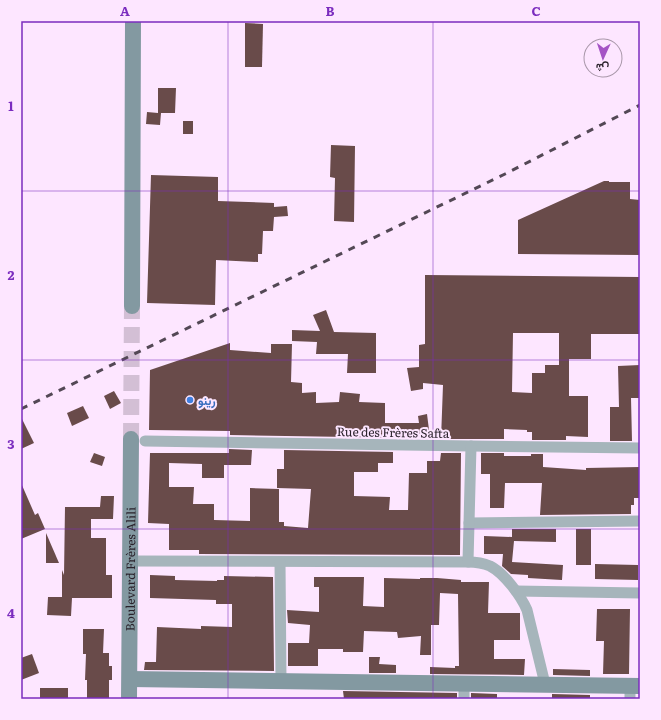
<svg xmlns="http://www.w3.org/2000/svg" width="661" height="720" font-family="Literata,Vazirmatn,serif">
  <rect width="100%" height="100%" fill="#fde6ff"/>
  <g fill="#694b4a" fill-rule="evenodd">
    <path d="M245,23L263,24L262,67H245Z"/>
    <path d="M158,88H176L175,113H161L160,125L146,124L147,112L158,113Z"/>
    <rect x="183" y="121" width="10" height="13"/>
    <path d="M331,145L355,146L354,222L334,221L335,178L330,177Z"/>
    <path d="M151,175L218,177V201L274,203V207L287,206L288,216L274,217L273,231H263L262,254H258V262L216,260L215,305L147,303Z"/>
    <path d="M604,181H609V182H630V199L640,200V255L518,254V220Z"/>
    <path d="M425,275L640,277V334H591V359H569V396H588V437L566,436V440H532V432H527V430L504,429V439H441L443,385L423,383V389L411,391L407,368L419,367V345L425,344ZM513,333H559V365H545V373H532V393L512,392Z"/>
    <path d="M326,310L334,332L376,333V373H347L348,354H316L317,342L292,341V330L320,331L313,315Z"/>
    <path d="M230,343V350L271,353V344H292L291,382L302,383V393L316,392V403L339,402L340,392L360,394L359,402L385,403V423H419L418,416L427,414L430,438H422L421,434L413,433V438L230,435V431L149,430L150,370Z"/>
    <path d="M640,365V398H631L632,441H610V407H619L618,366Z"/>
    <path d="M114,391L121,403L110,409L104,396Z"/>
    <path d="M83,406L89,418L72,426L67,413Z"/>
    <path d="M21,417L34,443L21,449Z"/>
    <path d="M229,449L252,450L251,465H224V478H202V464L169,463V487H194L193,504H214V520L250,521V488L279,489V522H284V526L308,528L311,489L277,488V469H284V450L393,452V463H378V472H354V496L390,497L389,510H408L409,473H427V461H440L441,453H461L460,555L199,554V550H169V524L148,523L150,453H229Z"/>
    <path d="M94,453L105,457L102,466L90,462Z"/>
    <path d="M481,453H504V456H531V454H543V467L586,470V468L640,467V498H634V505H631V514L540,515L542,483H505L504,508H490V474H481Z"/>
    <path d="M21,483L35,515L38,513L45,529L21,539Z"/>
    <path d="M101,496H114L113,519H91V538H106V575H112V598H72L71,616L47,615L48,597H62V570L64,575L65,507H100Z"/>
    <path d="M512,529H556V542L514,541L512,562L563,565L562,580L528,578V575L511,574L502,566L503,554H484V536L512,537Z"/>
    <rect x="576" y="529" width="15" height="36"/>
    <path d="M46,533L59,563H46Z"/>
    <path d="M595,564L638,565V580L595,579Z"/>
    <path d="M150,575L175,576V580L217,581V580H224V576L273,577L274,671L144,670L145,662H156L157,627L201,629V626L232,627V604H216V600L150,598Z"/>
    <path d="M314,577H364L363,606L384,607V578L420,579V578H437L461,580V582H489L488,613H520V640H494V659H525L524,675L430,674V667L455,668V666H459L458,594L440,593L439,625H431V655H420L421,636L398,638L397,632L364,631L363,652H343V649H318V666H288V643H309L310,625L288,623L287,610L319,612V587H314Z"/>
    <path d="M597,609H630L629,674H603L604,641H596Z"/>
    <path d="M83,629H104L103,653H109V666H112V680H109V699H87V680H85L86,654H83Z"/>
    <path d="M32,654L39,673L21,680V658Z"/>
    <path d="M369,657H380L379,664L396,665V673H413H369Z"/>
    <path d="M553,669L590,670V676L553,675Z"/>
    <rect x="40" y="688" width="28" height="11"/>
    <path d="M343,691L457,693V699H344Z"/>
    <path d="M471,693L497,694V699H471Z"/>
    <path d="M552,694L590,695V699H552Z"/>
  </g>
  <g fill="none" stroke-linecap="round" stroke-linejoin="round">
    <path stroke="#d3bfd5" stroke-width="16" stroke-dasharray="16 8" stroke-linecap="butt" d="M131,439L132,306"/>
    <g stroke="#a6b5bb" stroke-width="11">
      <path d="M145,441L471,446L640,448"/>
      <path d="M469,523L640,521"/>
      <path d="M131,561L468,562C476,562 483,563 490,566C504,573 521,596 527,610L545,684"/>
      <path d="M280,562L281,681"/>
      <path d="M468,562L471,446"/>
      <path d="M516,591L640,593"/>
      <path d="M464,699V684"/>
      <path d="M630,699V686"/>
    </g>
    <g stroke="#8399a1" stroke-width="16">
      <path d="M132,306L133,21"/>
      <path d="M130,679L640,686"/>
      <path id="s1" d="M129,699L131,439"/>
    </g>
    <path stroke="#534855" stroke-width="3" stroke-dasharray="7 7" stroke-linecap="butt" d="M21,409L505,174L640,105"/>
  </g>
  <path fill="none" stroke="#7b2cbf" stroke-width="1" stroke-opacity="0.55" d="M228,21V699M433,21V699M21,191H640M21,360H640M21,529H640"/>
  <circle fill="#3f7fe0" stroke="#fde6ff" stroke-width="1.5" cx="190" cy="400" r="4"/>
  <g text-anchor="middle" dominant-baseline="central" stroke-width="4" stroke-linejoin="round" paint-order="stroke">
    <g font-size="12" font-weight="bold" fill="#366cbe" stroke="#fde6ff" text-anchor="start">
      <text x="198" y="400">رينو</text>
    </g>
    <g font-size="12" fill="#2a222b" stroke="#fde6ff">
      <text transform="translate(393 432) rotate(1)">Rue des Frères Safta</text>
      <text stroke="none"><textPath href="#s1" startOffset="130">Boulevard Frères Alili</textPath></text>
    </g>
  </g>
  <rect width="661" height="720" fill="none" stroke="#fde6ff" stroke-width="44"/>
  <g transform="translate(603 58) rotate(183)"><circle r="19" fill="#fde6ff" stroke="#a998aa"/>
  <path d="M0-3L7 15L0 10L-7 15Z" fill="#a554c5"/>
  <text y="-6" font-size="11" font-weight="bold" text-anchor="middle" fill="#2a222b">ش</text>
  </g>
  <rect x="22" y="22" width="617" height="676" fill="none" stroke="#7b2cbf" stroke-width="1.5"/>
  <g font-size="13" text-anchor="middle" font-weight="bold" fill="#7b2cbf">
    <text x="125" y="16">A</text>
    <text x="330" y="16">B</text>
    <text x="536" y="16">C</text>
    <text x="11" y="111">1</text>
    <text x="11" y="280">2</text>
    <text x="11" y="449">3</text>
    <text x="11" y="618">4</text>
  </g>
</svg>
